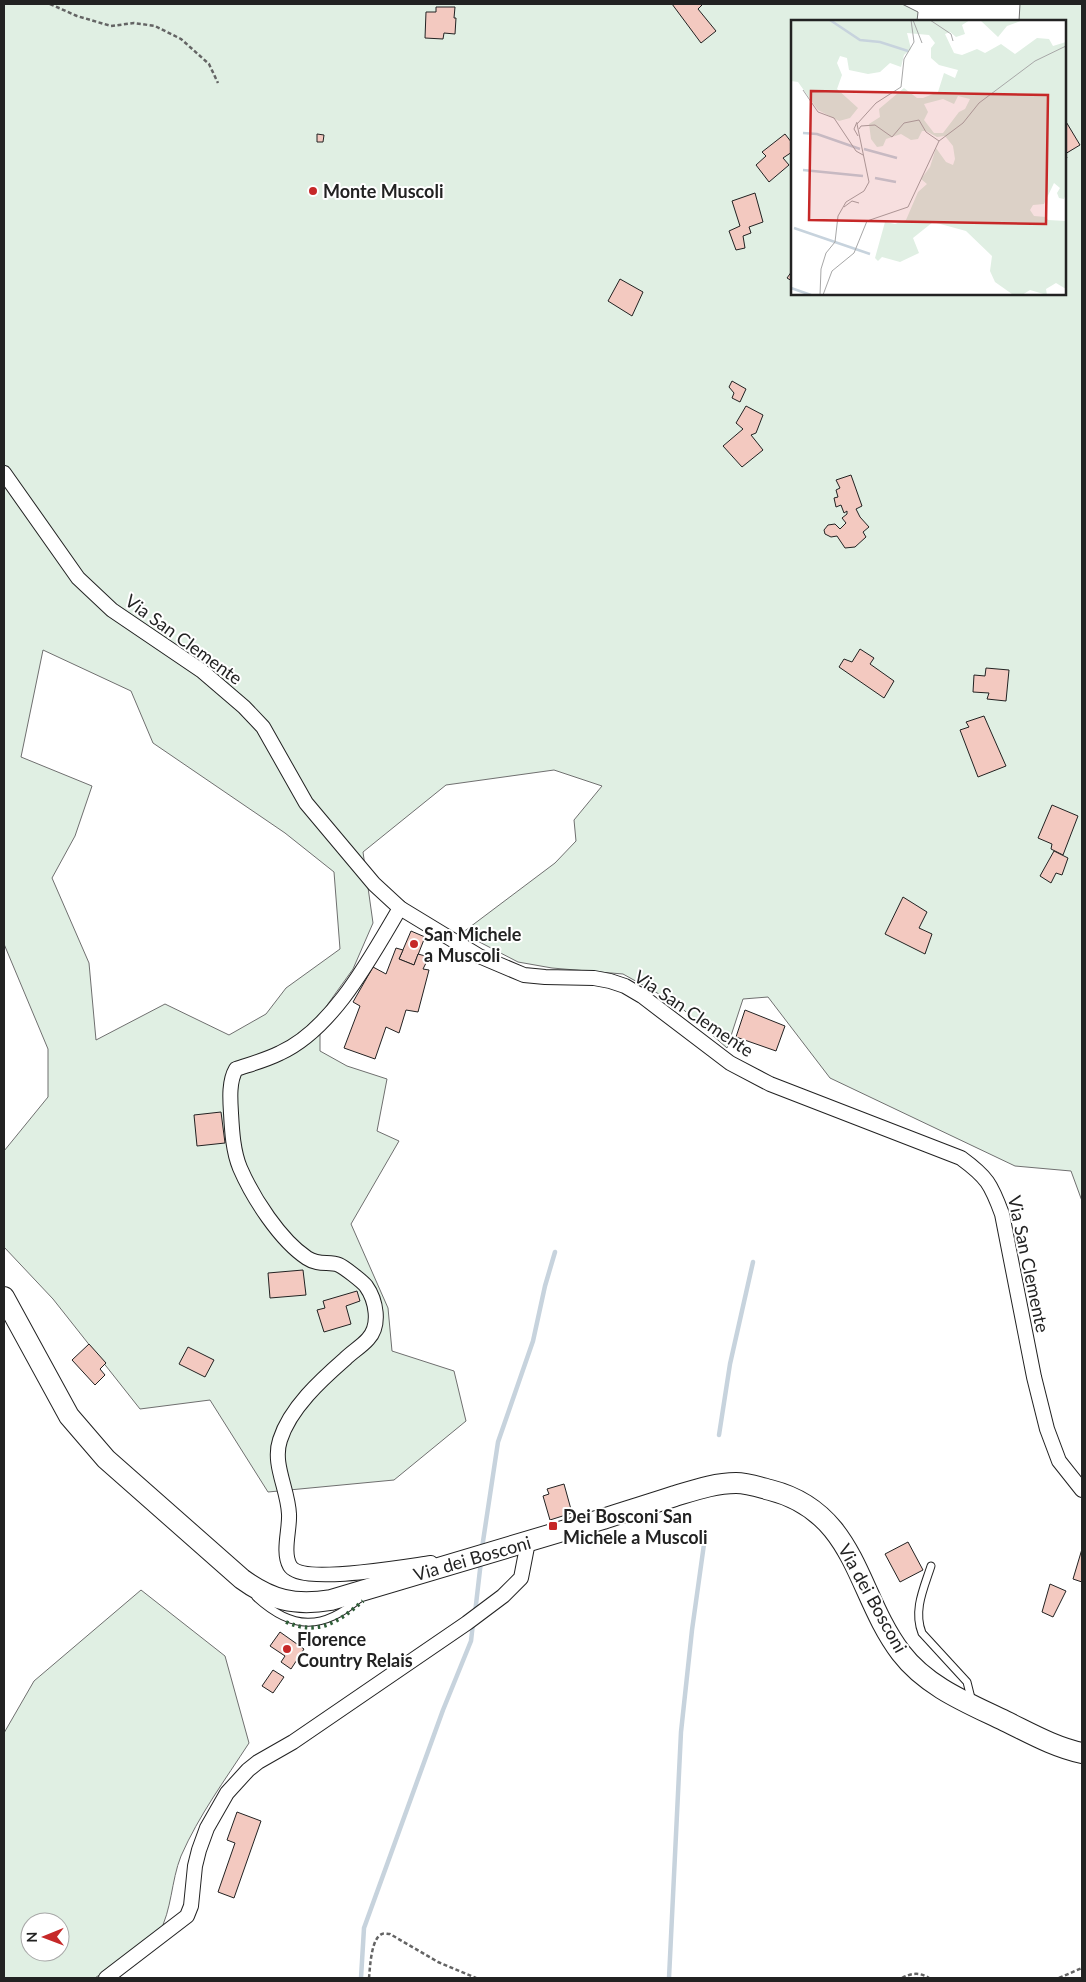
<svg xmlns="http://www.w3.org/2000/svg" width="1086" height="1982" font-family="Lato,sans-serif">
  <rect width="100%" height="100%" fill="#fff"/>
  <g fill="#e0efe3" stroke="#6f6f6f" fill-rule="evenodd">
    <path d="M4,4H902L918,12L917,21H792V294H1065V21H1019L1020,4H1082V1201L1071,1171L1015,1166L830,1078L768,997L743,999L727,1048L677,1004L623,974L552,968L518,962L462,933L555,863L576,841L574,820L602,786L554,770L446,785L363,852L373,923L353,969L320,1015V1051L347,1066L387,1079L377,1131L399,1141L351,1224L388,1308L392,1351L454,1371L466,1421L394,1480L268,1492L210,1400L140,1409L53,1299L4,1247V1151L48,1097V1049L4,944ZM43,650L131,691L153,743L285,833L334,872L340,949L286,988L266,1014L229,1035L165,1004L96,1040L89,963L52,878L75,836L92,786L21,757Z"/>
    <path d="M141,1590L225,1656L249,1743C225,1780 199,1815 181,1856C171,1881 172,1910 159,1933L95,1978H4V1733L34,1681ZM30,1922H60V1952H30Z"/>
  </g>
  <g fill="none" stroke-linecap="round" stroke-linejoin="round">
    <g stroke="#c7d3dd" stroke-width="4.5">
      <path d="M719,1435L730,1364L753,1262"/>
      <path d="M482,1548L498,1442L533,1341L545,1286L555,1252"/>
      <path d="M475,1613L481,1561"/>
      <path d="M361,1978L364,1928L443,1710L471,1641L473,1623"/>
      <path d="M669,1978L681,1732L692,1630L705,1537"/>
    </g>
  </g>
  <g fill="#f3c9c0" stroke="#222">
    <path d="M672,4H703L698,9L716,31L701,43Z"/>
    <path d="M436,7H455L454,18H456L455,34L444,33L443,39L425,38L426,12H436Z"/>
    <path d="M1065,120L1080,145L1065,154L1067,158L1065,160Z"/>
    <path d="M317,134L324,135L323,142H317Z"/>
    <path d="M785,134L792,143V152L783,158L789,165L769,182L756,165L766,156L762,152Z"/>
    <path d="M755,193L763,222L749,227L751,233L743,236L745,248L736,250L729,231L740,226L732,201Z"/>
    <path d="M792,271V281L787,278Z"/>
    <path d="M620,279L643,292L632,316L608,301Z"/>
    <path d="M732,381L746,389L740,402L732,398L734,393L729,387Z"/>
    <path d="M746,406L763,415L756,433L751,435L763,450L742,467L723,446L743,429L736,423Z"/>
    <path d="M851,475L862,506L856,509L860,517L869,527L863,532L866,537L855,547L845,548L837,536L831,537L825,534L824,530L828,525L835,524L840,529L846,523L842,518L847,514V511L844,513L841,505L836,507L834,498L838,497L836,490L840,488L836,480Z"/>
    <path d="M860,649L874,658L870,664L894,681L884,698L839,667L844,659L852,662Z"/>
    <path d="M986,668L1009,670L1006,701L987,699L989,693L973,692L974,675L985,676Z"/>
    <path d="M984,716L1006,766L978,777L960,730L969,727L966,722Z"/>
    <path d="M1052,805L1078,816L1063,855L1051,849L1052,844L1038,838Z"/>
    <path d="M1054,851L1068,858L1062,875L1056,873L1051,883L1040,876Z"/>
    <path d="M903,897L927,912L919,928L932,934L925,954L885,934Z"/>
    <path d="M411,931L425,937L414,965L399,959Z"/>
    <path d="M396,948L403,950L399,959L414,965L418,954L429,957L423,969L429,970L418,1012L406,1010L399,1033L386,1027L375,1059L344,1048L360,1006L353,1002L373,967L386,974Z"/>
    <path d="M745,1010L785,1026L776,1051L736,1037Z"/>
    <path d="M221,1112L225,1143L197,1146L194,1115Z"/>
    <path d="M303,1270L306,1295L270,1298L268,1273Z"/>
    <path d="M357,1291L360,1301L346,1306L351,1324L324,1332L317,1310L325,1308L323,1301Z"/>
    <path d="M89,1344L106,1363L100,1369L105,1375L95,1385L72,1360Z"/>
    <path d="M188,1347L214,1360L205,1377L179,1364Z"/>
    <path d="M564,1484L572,1513L550,1520L543,1496L549,1494L547,1489Z"/>
    <path d="M908,1542L923,1570L900,1582L885,1554Z"/>
    <path d="M1082,1549V1582L1073,1579Z"/>
    <path d="M1050,1584L1066,1591L1053,1617L1042,1612Z"/>
    <path d="M280,1632L304,1649L291,1669L281,1662L285,1656L270,1646Z"/>
    <path d="M273,1670L284,1677L273,1693L262,1686Z"/>
    <path d="M237,1812L261,1821L234,1898L218,1892L235,1843L227,1840Z"/>
  </g>
  <g fill="none" stroke-linecap="round" stroke-linejoin="round">
    <g stroke="#222" stroke-width="9">
      <g id="lane">
        <path d="M931,1566C924,1588 913,1610 922,1633L967,1682L972,1702"/>
        <path d="M256,1597C292,1630 323,1631 360,1598"/>
      </g>
    </g>
    <g stroke="#222" stroke-width="16">
      <g id="street">
        <path d="M4,473L78,578L112,610L202,671L244,707L263,727L306,803L374,884L400,908L479,956L524,975L545,977L594,978L610,981L625,986L642,996L730,1063L770,1084L961,1158C987,1177 991,1184 1002,1214L1034,1377L1047,1429L1059,1461L1082,1490"/>
        <path d="M400,908C371,957 333,1029 280,1053C266,1060 251,1064 236,1069C229,1081 230,1098 231,1113C232,1131 233,1151 240,1168C253,1198 280,1240 307,1258C319,1266 329,1261 339,1265C344,1267 363,1282 366,1286C376,1300 381,1325 368,1339C362,1346 352,1352 345,1359C321,1380 290,1408 280,1440C272,1464 288,1489 289,1514C290,1529 282,1552 290,1566C302,1585 408,1566 431,1563"/>
        <path d="M106,1978L187,1916L191,1906L195,1866L199,1850L207,1828L227,1793L248,1770L258,1762L293,1742L467,1623L503,1596L521,1578L528,1542"/>
      </g>
    </g>
    <g stroke="#222" stroke-width="22">
      <path id="secondary" d="M4,1297L69,1416L106,1459L242,1579C271,1600 294,1606 331,1600C421,1573 512,1546 603,1519C627,1511 651,1504 675,1496C695,1490 715,1483 736,1483C747,1483 759,1487 770,1490C857,1512 856,1594 901,1653C927,1687 968,1703 1005,1721C1030,1733 1054,1747 1082,1753"/>
    </g>
    <g stroke="#646464" stroke-width="2.5" stroke-dasharray="4 2.5" stroke-linecap="butt">
      <path d="M50,4L77,16L111,26L134,23L155,26L181,39L209,64L218,83"/>
      <path d="M369,1978C370,1968 371,1938 382,1934C384,1933 387,1934 390,1934L438,1962L476,1978"/>
      <path d="M902,1978C911,1973 920,1972 929,1978"/>
      <path d="M1059,1978L1082,1968"/>
    </g>
    <use href="#lane" stroke="#fff" stroke-width="7"/>
    <use href="#street" stroke="#fff" stroke-width="14"/>
    <use href="#secondary" stroke="#fff" stroke-width="20"/>
    <path stroke="#2f5e38" stroke-width="4" stroke-dasharray="2.5 4" stroke-linecap="butt" d="M286,1622C319,1636 338,1622 363,1601"/>
  </g>
  <g fill="#c62828" stroke="#fff" stroke-width="2">
    <circle cx="313" cy="191" r="5"/>
    <circle cx="414" cy="944" r="5"/>
    <rect x="548" y="1521" width="10" height="10" rx="2.5"/>
    <circle cx="287" cy="1649" r="5"/>
  </g>
  <g text-anchor="middle" dominant-baseline="central" stroke-width="4" stroke-linejoin="round" paint-order="stroke">
    <g font-size="18" font-weight="bold" fill="#222" stroke="#fff" text-anchor="start">
      <text x="323" y="191">Monte Muscoli</text>
      <text x="424" y="934">San Michele<tspan x="424" dy="21">a Muscoli</tspan></text>
      <text x="563" y="1516">Dei Bosconi San<tspan x="563" dy="21">Michele a Muscoli</tspan></text>
      <text x="297" y="1639">Florence<tspan x="297" dy="21">Country Relais</tspan></text>
    </g>
    <g font-size="18" fill="#222" stroke="#fff">
      <text transform="translate(184 639) rotate(36)">Via San Clemente</text>
      <text transform="translate(694 1013) rotate(34)">Via San Clemente</text>
      <text transform="translate(1029 1264) rotate(78)">Via San Clemente</text>
      <text transform="translate(472 1558) rotate(-16)">Via dei Bosconi</text>
      <text transform="translate(873 1598) rotate(61)">Via dei Bosconi</text>
    </g>
  </g>
  <g transform="translate(791 20)">
    <rect width="275" height="275" fill="#fff"/>
    <path d="M0,0H179L171,5L174,14L165,17L159,12L154,14L163,33L171,35L186,29L194,33L210,24L224,34L246,18L258,19L262,26L275,22V174L273,179L268,178L266,173L269,168L263,163L253,184L242,185L239,190L243,196L255,197L257,200L275,201V269L265,263L255,269L256,275L239,270L231,275L221,274L204,262L199,251L201,236L175,211L142,202L122,218L128,233L109,242L91,237L87,241L84,238L94,202L104,204L115,200L127,172L136,164L130,159L139,147L145,128L155,142L162,145L164,139L162,126L154,116L146,117L135,111H131L127,119L120,120L110,114L95,119L92,126L86,127L80,119L78,104L89,97L88,89L113,68L126,78H132L147,72L153,53L164,58L167,50L148,45L140,38V28L144,23L138,15L116,13L120,29L113,35L110,47L99,43L89,52L77,54L58,50L56,38L49,36L46,43L51,55L46,69L67,88L59,98L48,101L27,90L7,62L0,61ZM167,76L179,79L174,89L168,92L152,113H143L133,100L137,92L133,84L152,79L163,84ZM189,0H232L216,6L207,17Z" fill="#e0efe3" fill-rule="evenodd"/>
    <path fill="none" stroke="#c7d3dd" stroke-width="2.5" d="M39,0L69,20L89,22L117,31M12,113L26,114L69,129M73,129L106,138M12,150L72,156M84,158L105,162M3,208L79,234M0,268L20,275"/>
    <path fill="none" stroke="#a7a7a7" stroke-width="1" d="M122,0L131,23M139,0L160,14L162,21M12,70L27,92L43,98L65,131L72,135M66,102L63,109L67,116M68,109L70,106L84,105L101,117L113,103L128,100L135,112L148,121M53,187L61,181L68,183M29,275L30,249L35,233L44,222L47,196L55,182L73,171L78,162L66,104L85,83L110,67L113,39L123,22L120,0M32,275L41,251L63,233L76,201L117,187L148,121L172,103L188,83L244,41L275,26"/>
    <path fill="#c62828" fill-opacity="0.15" stroke="#c62828" stroke-width="2.5" d="M20,71L257,75L255,204L18,200Z"/>
    <rect width="275" height="275" fill="none" stroke="#222" stroke-width="2.5"/>
  </g>
  <rect width="1086" height="1982" fill="none" stroke="#222222" stroke-width="10"/>
  <g transform="translate(45 1937) rotate(269)"><circle r="24" fill="#ffffff" stroke="#a7a7a7"/>
  <path d="M0-4L9 19L0 12L-9 19Z" fill="#c62828"/>
  <text y="-8" font-size="14" font-weight="bold" text-anchor="middle" fill="#222222">N</text>
  </g>
</svg>
